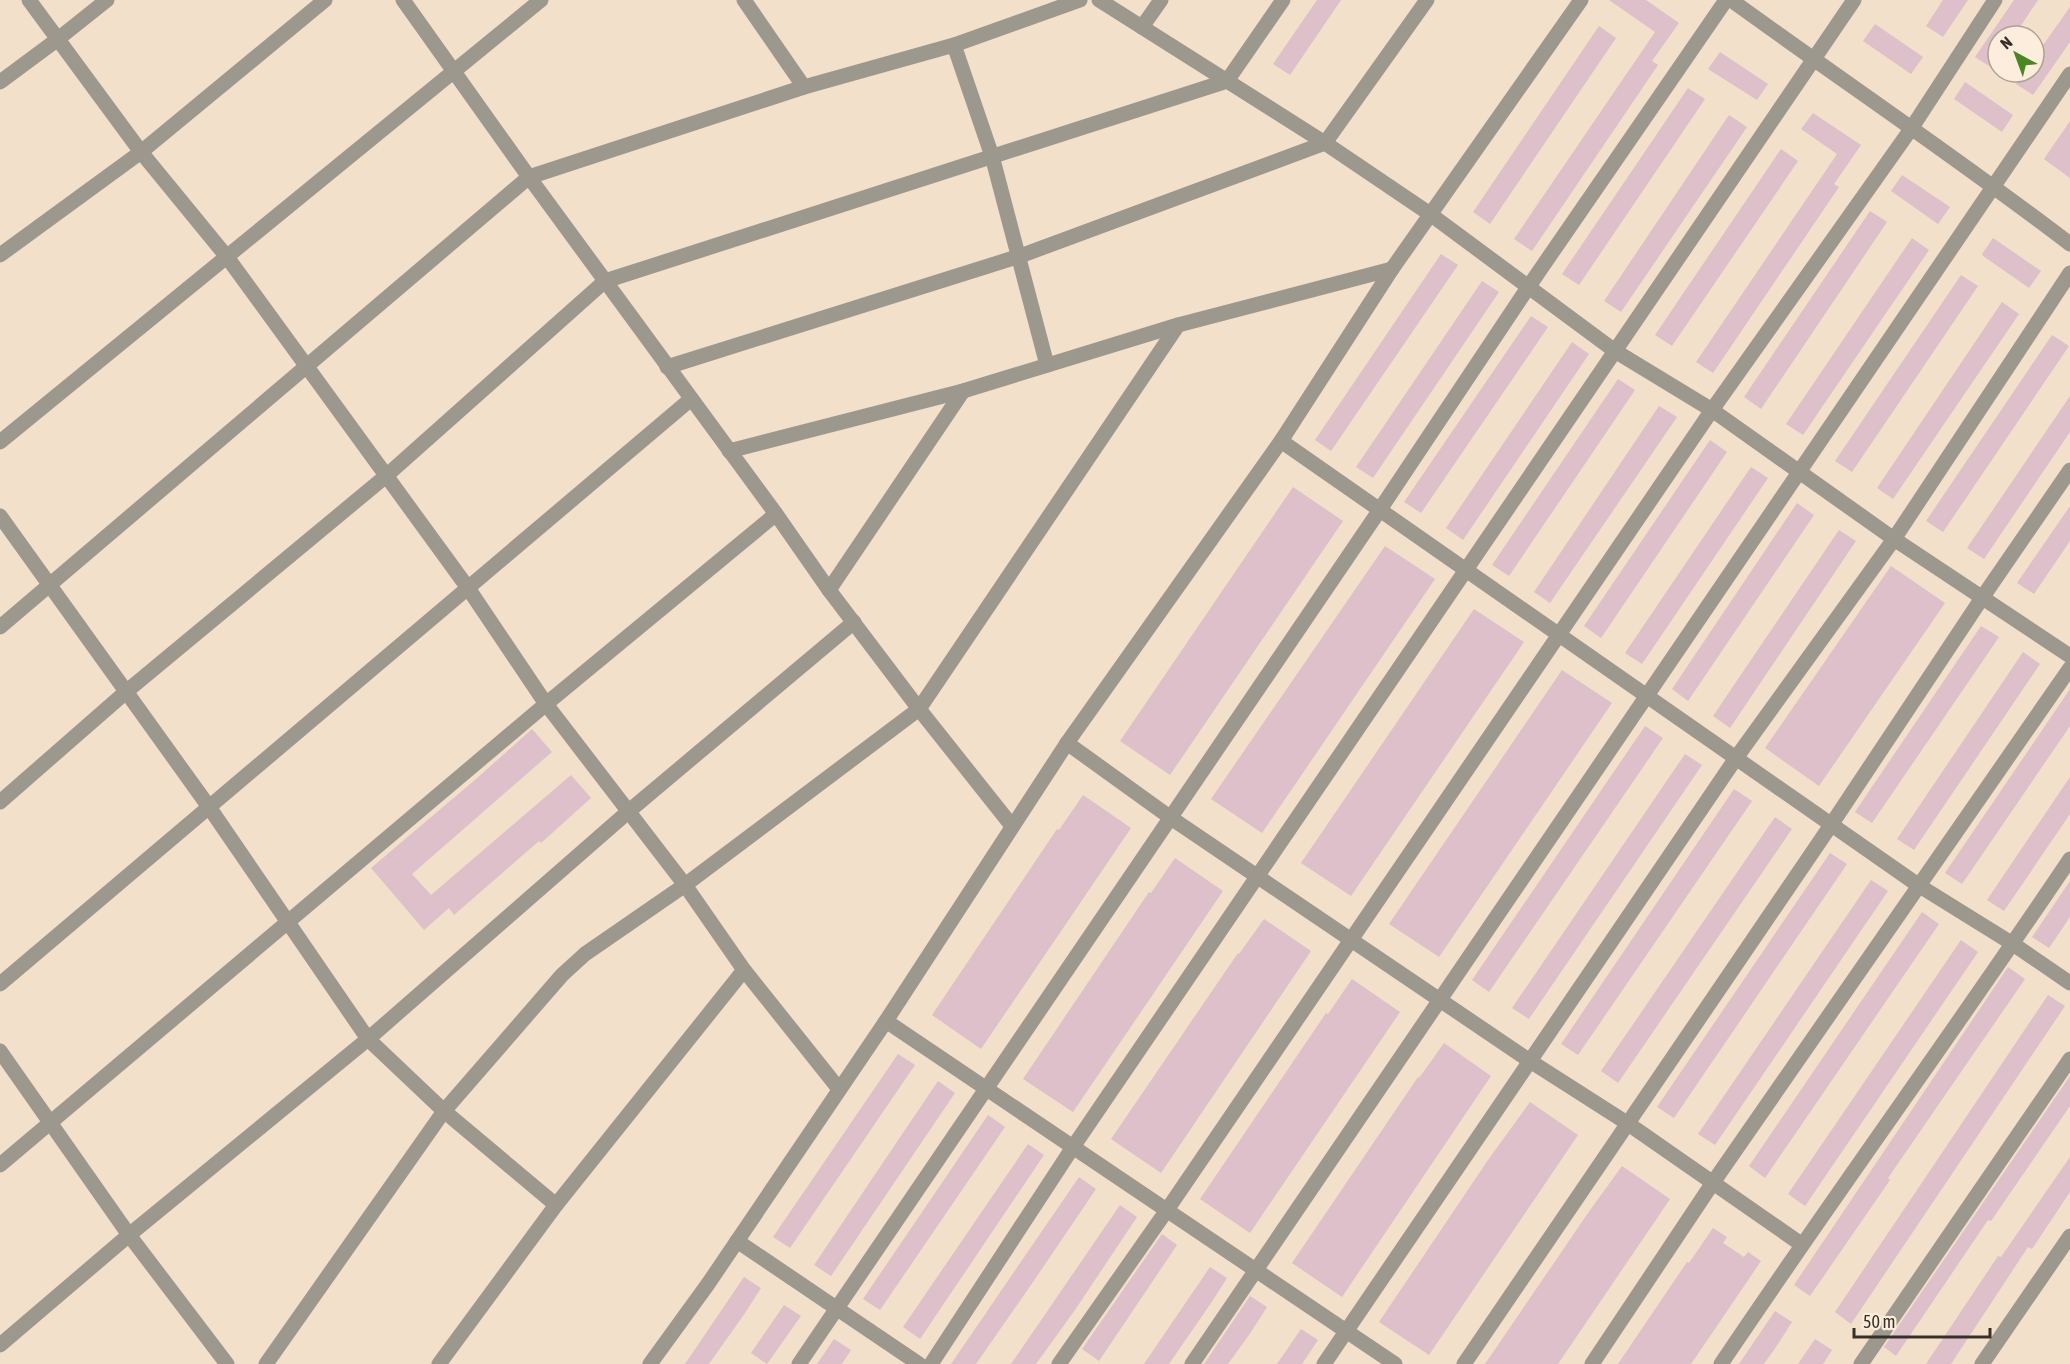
<svg xmlns="http://www.w3.org/2000/svg" width="2070" height="1364" font-family="'Asap Condensed',sans-serif">
  <rect width="100%" height="100%" fill="#f2e0ca"/>
  <g fill="#ddc0c9">
    <path d="M1317,0H1341L1290,75L1273,64Z"/>
    <path d="M1609,0H1646L1679,23L1652,61L1658,65L1532,251L1514,239L1655,32Z"/>
    <path d="M1943,0H1968L1943,37L1926,26Z"/>
    <path d="M2014,0H2038L2014,36H1998V60L1992,68L1975,57Z"/>
    <path d="M2070,7V42L2033,95L2016,84L2024,72H2034V58Z"/>
    <path d="M1875,24L1923,57L1911,74L1863,41Z"/>
    <path d="M1599,26L1616,38L1490,224L1473,212Z"/>
    <path d="M1720,52L1768,84L1757,100L1708,69Z"/>
    <path d="M1965,82L2013,115L2002,132L1954,99Z"/>
    <path d="M1688,88L1705,99L1579,285L1562,274Z"/>
    <path d="M1813,113L1861,145L1834,184L1839,187L1713,373L1696,362L1837,154L1801,129Z"/>
    <path d="M1729,115L1747,127L1621,312L1604,301Z"/>
    <path d="M2070,121V178L2044,159Z"/>
    <path d="M1781,149L1798,161L1672,346L1655,335Z"/>
    <path d="M1902,175L1950,207L1938,224L1891,191Z"/>
    <path d="M1870,211L1887,222L1761,409L1744,397Z"/>
    <path d="M1912,238L1929,250L1803,435L1786,424Z"/>
    <path d="M1993,238L2041,271L2029,288L1983,256L1982,254Z"/>
    <path d="M1441,254L1458,265L1331,451L1315,440Z"/>
    <path d="M1961,275L1978,286L1852,472L1835,461Z"/>
    <path d="M1482,281L1499,292L1373,478L1356,467Z"/>
    <path d="M2002,302L2019,314L1893,499L1877,488Z"/>
    <path d="M1531,316L1548,327L1421,513L1404,502Z"/>
    <path d="M2052,335L2069,346L1943,532L1926,521Z"/>
    <path d="M1572,342L1589,354L1463,540L1446,528Z"/>
    <path d="M1618,379L1635,390L1509,576L1492,565Z"/>
    <path d="M2070,396V432L1984,559L1967,548Z"/>
    <path d="M1659,406L1677,417L1550,603L1534,592Z"/>
    <path d="M1710,440L1727,452L1601,638L1584,626Z"/>
    <path d="M1751,467L1768,478L1642,664L1625,653Z"/>
    <path d="M1293,487L1343,521L1170,775L1120,741Z"/>
    <path d="M1797,503L1814,515L1688,701L1672,689Z"/>
    <path d="M2070,506V541L2034,594L2017,583Z"/>
    <path d="M1839,530L1856,541L1730,728L1713,716Z"/>
    <path d="M1385,546L1435,579L1262,833L1211,799Z"/>
    <path d="M1891,566L1945,603L1819,786L1765,748Z"/>
    <path d="M1474,609L1524,642L1351,896L1301,863Z"/>
    <path d="M1981,626L1999,637L1872,823L1855,812Z"/>
    <path d="M2023,652L2040,664L1914,850L1897,839Z"/>
    <path d="M1562,670L1612,703L1439,957L1389,924Z"/>
    <path d="M2070,689V726L1962,884L1945,873Z"/>
    <path d="M1645,726L1663,738L1489,992L1472,980Z"/>
    <path d="M532,729L552,752L412,874L431,895L571,775L591,798L541,843L539,841L454,915L449,908L424,930L371,868L476,779Z"/>
    <path d="M1685,754L1702,765L1529,1019L1512,1008Z"/>
    <path d="M2070,777V814L2004,911L1987,900Z"/>
    <path d="M1734,789L1752,801L1578,1055L1561,1044Z"/>
    <path d="M1083,795L1131,828L981,1049L932,1015L1057,829L1059,830Z"/>
    <path d="M1775,817L1792,829L1618,1083L1601,1071Z"/>
    <path d="M1830,853L1847,864L1674,1118L1657,1107Z"/>
    <path d="M1175,858L1223,891L1073,1112L1023,1079L1149,892L1151,893Z"/>
    <path d="M1871,880L1888,891L1715,1145L1698,1134Z"/>
    <path d="M2070,881V917L2049,948L2032,937Z"/>
    <path d="M1922,912L1939,924L1765,1178L1749,1166Z"/>
    <path d="M1264,919L1311,951L1161,1173L1111,1139L1238,953L1239,954Z"/>
    <path d="M1961,940L1978,952L1805,1206L1788,1194Z"/>
    <path d="M2008,967L2025,979L1888,1178L1890,1180L1810,1296L1794,1285Z"/>
    <path d="M1352,979L1400,1012L1250,1233L1200,1199L1326,1013L1328,1014Z"/>
    <path d="M2048,995L2065,1006L1851,1324L1835,1312Z"/>
    <path d="M1444,1043L1491,1076L1342,1297L1292,1263L1418,1077L1419,1078Z"/>
    <path d="M898,1054L915,1065L790,1248L773,1237Z"/>
    <path d="M2070,1076V1106L1991,1221L1988,1220L1896,1356L1884,1347Z"/>
    <path d="M938,1081L955,1093L831,1276L814,1265Z"/>
    <path d="M1530,1102L1578,1135L1429,1355L1379,1322L1488,1160Z"/>
    <path d="M988,1115L1005,1127L880,1310L863,1299Z"/>
    <path d="M1028,1144L1044,1155L920,1339L903,1327Z"/>
    <path d="M2070,1157V1192L2032,1249L2028,1247L1951,1364H1926L1998,1256L2001,1257Z"/>
    <path d="M1622,1166L1670,1199L1558,1364H1485L1588,1213Z"/>
    <path d="M1079,1177L1096,1189L1033,1282L976,1364H951Z"/>
    <path d="M1120,1205L1137,1217L1075,1310L1036,1364H1011Z"/>
    <path d="M1713,1228L1727,1237L1723,1243L1744,1257L1748,1252L1761,1261L1721,1320L1691,1364H1618L1687,1262L1689,1263Z"/>
    <path d="M1162,1234L1177,1245L1099,1361L1082,1349Z"/>
    <path d="M1210,1267L1227,1278L1211,1303L1169,1364H1144Z"/>
    <path d="M744,1277L761,1288L745,1313L709,1364H685Z"/>
    <path d="M1250,1296L1267,1307L1251,1332L1228,1364H1204Z"/>
    <path d="M784,1305L801,1316L767,1364L751,1353Z"/>
    <path d="M1775,1311L1792,1322L1776,1347L1764,1364H1739Z"/>
    <path d="M1301,1329L1318,1340L1302,1364H1277Z"/>
    <path d="M834,1339L851,1350L842,1364H817Z"/>
    <path d="M1815,1339L1832,1350L1823,1364H1798Z"/>
  </g>
  <g fill="none" stroke-linecap="round" stroke-linejoin="round">
    <g stroke="#9c988e" stroke-width="15">
      <path d="M29,0L141,152L227,257L468,588L546,704L685,885L744,970L839,1089"/>
      <path d="M403,0L529,177L776,514L829,590L919,709L1012,826"/>
      <path d="M744,0L804,87"/>
      <path d="M1099,0L1325,143L1430,214L1615,351L1712,410L1894,539L2070,656"/>
      <path d="M1731,0C1844,82 1959,159 2070,244"/>
      <path d="M1142,27L1161,0"/>
      <path d="M954,45L992,156L1047,365"/>
      <path d="M0,82L58,39L107,0"/>
      <path d="M0,255L141,152L325,0"/>
      <path d="M667,367L1020,256L1325,143L1427,0"/>
      <path d="M1281,441L1918,885L2013,944L2070,983"/>
      <path d="M0,442L541,0"/>
      <path d="M729,451L963,391L1178,325L1392,269"/>
      <path d="M0,516L209,807L368,1039L444,1111L556,1205"/>
      <path d="M829,590L963,391"/>
      <path d="M0,627L529,177L804,87L954,45L1080,0"/>
      <path d="M1067,743L1171,818L1530,1061L1627,1123L1801,1244"/>
      <path d="M0,802L127,691L386,476L605,281L1227,81L1283,0"/>
      <path d="M0,984L691,399"/>
      <path d="M886,1021L1395,1364"/>
      <path d="M0,1051L129,1235L227,1364"/>
      <path d="M0,1165L546,704L776,514"/>
      <path d="M737,1241L919,1364"/>
      <path d="M0,1345L129,1235L368,1039L629,811L854,622"/>
      <path d="M266,1364L444,1111L562,975L585,954L685,885L919,709L1178,325"/>
      <path d="M439,1364L556,1205L744,970"/>
      <path d="M799,1364L1379,511L1529,286L1726,0"/>
      <path d="M931,1364L1073,1147L1854,0"/>
      <path d="M1059,1364L1167,1210L1712,410L1911,129L1995,0"/>
      <path d="M1192,1364L2070,74"/>
      <path d="M1324,1364L1736,758L1894,539L2070,273"/>
      <path d="M1464,1364L1831,825L1982,598L2070,470"/>
      <path d="M1592,1364L1712,1184L2070,668"/>
      <path d="M1721,1364C1835,1194 1956,1029 2070,859"/>
      <path d="M1861,1364L2070,1059"/>
      <path d="M1982,1364L2070,1236"/>
    </g>
    <path stroke="#9c988e" stroke-width="15" d="M650,1364L708,1284L886,1021L1067,743L1281,441L1392,269L1581,0"/>
  </g>
  <g transform="translate(2016 54) rotate(319)"><circle r="28" fill="#fceddc" stroke="#ada194" stroke-width="1.5"/>
  <path d="M0-4.5L10 22L0 15L-10 22Z" fill="#4a8623"/>
  <text y="-9" font-size="16" font-weight="bold" text-anchor="middle" fill="#373028">N</text>
  </g>
  <path d="M1854 1328v9h136v-9" fill="none" stroke="#373028" stroke-width="3"/>
  <text x="1863" y="1328" font-size="18" fill="#373028" stroke="#fceddc" stroke-width="4.5" paint-order="stroke">50 m</text>
</svg>
